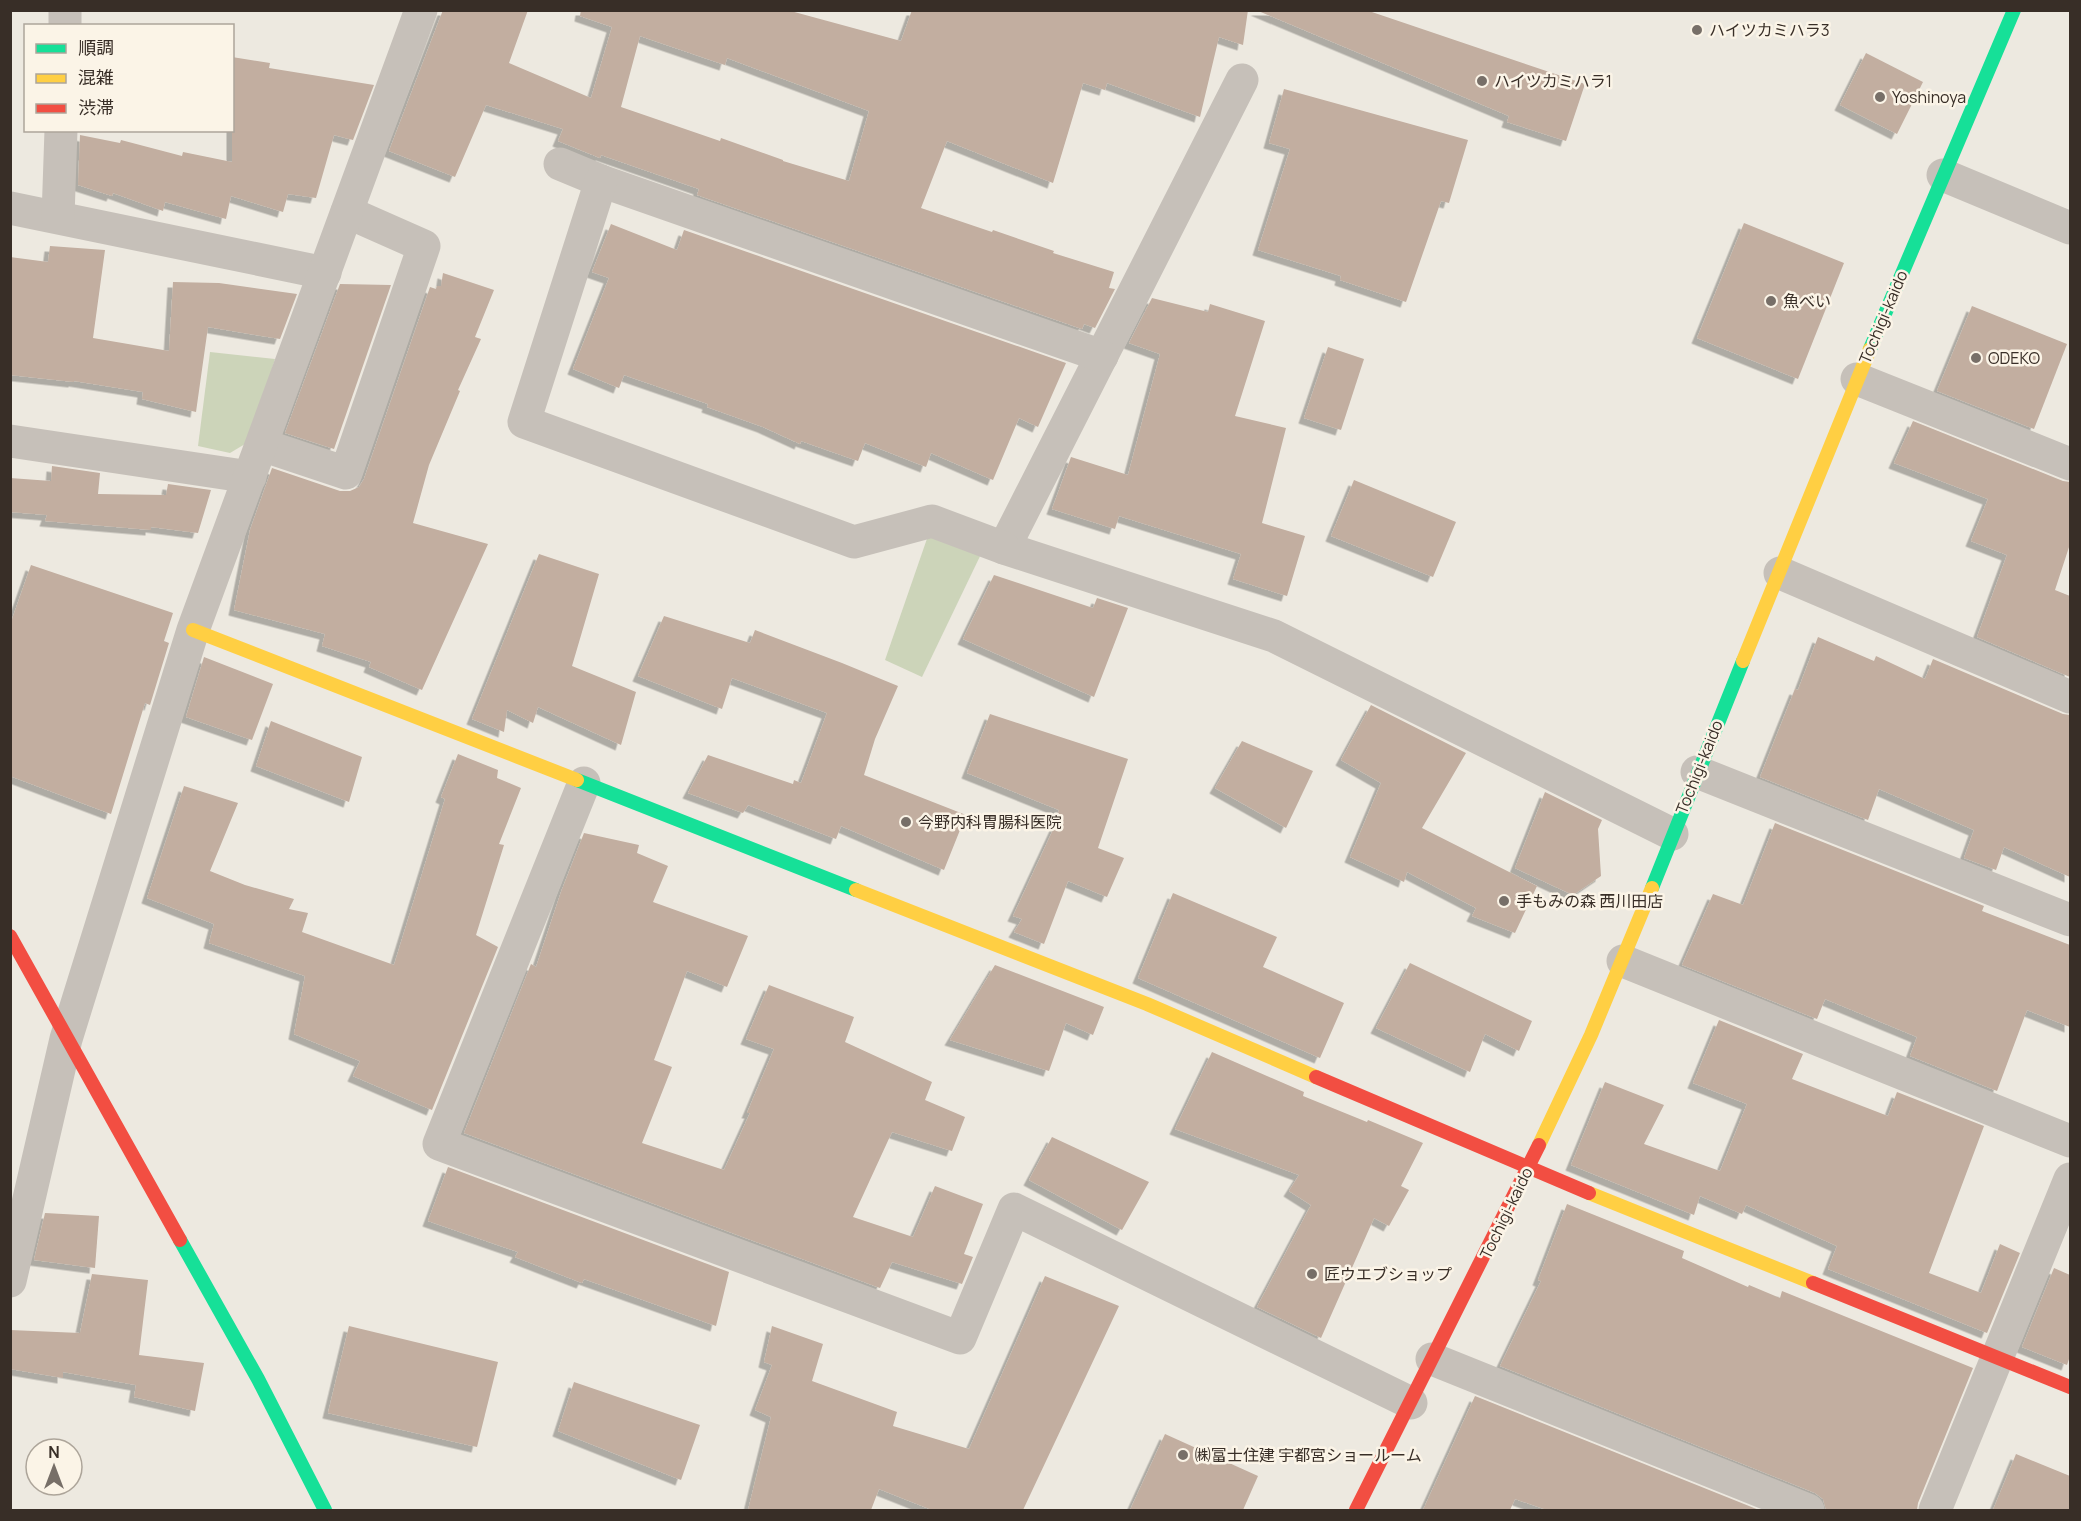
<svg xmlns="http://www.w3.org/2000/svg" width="2081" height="1521" font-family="Manrope,'Noto Sans JP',sans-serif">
  <defs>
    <filter id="shadow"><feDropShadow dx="-5.5" dy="5.5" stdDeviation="0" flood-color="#0004"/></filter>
  </defs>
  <rect width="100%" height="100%" fill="#ede9e0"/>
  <g fill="#ccd4b9">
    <path d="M210,352L275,359L250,441L230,453L198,446Z"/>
    <path d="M930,530L983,550L922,677L885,660Z"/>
  </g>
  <g fill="#c2aea0" fill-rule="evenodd" filter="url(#shadow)">
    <path d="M443,10H528L509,63L591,98L612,27L580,16L581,10H787L901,41L912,10H1248L1243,45L1219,37L1200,117L1107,83L1105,90L1083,83L1053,183L947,141L921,208L992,232L993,230L1054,251L1053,253L1114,272L1109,288L1115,289L1095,328L1084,324L1082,329L697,195L699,189L601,155L600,158L558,141L563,129L486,105L455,177L389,151ZM640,36L725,65L727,58L869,111L849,181L783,161V160L721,138L720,141L621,107Z"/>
    <path d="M1256,10H1366L1585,84L1566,141L1507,122L1509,116Z"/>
    <path d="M1866,53L1923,82L1897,134L1840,105Z"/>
    <path d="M232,57L270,63L269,68L374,85L353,140L334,135L316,198L288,194L283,212L231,196L226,219L165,202L163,211L113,193L112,196L78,185L80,135L120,143L121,140L182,156L183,152L232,162Z"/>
    <path d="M1284,89L1468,140L1449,203L1441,201L1406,302L1340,280L1341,276L1258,250L1290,149L1269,143Z"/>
    <path d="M1744,223L1844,263L1798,379L1697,338Z"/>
    <path d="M611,224L677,250L684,230L1066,363L1038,427L1019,418L993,480L931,453L926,467L865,443L858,461L801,441L800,444L763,427L707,407L708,404L624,375L619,388L573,369L609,278L592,272Z"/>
    <path d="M50,246L105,250L93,338L169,351L173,282L219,283L297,294L280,339L208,327L196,412L142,399L143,392L74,381V382L10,375V257L48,262Z"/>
    <path d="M443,273L494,290L475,337L481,339L458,390L460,391L429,465L413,523L488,544L422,690L369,667L371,662L322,646L325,634L234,610L250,530L272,468L340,491H350L359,487L364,479L430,287L436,289L437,286H441Z"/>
    <path d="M340,284L391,285L334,449L285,433Z"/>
    <path d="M1152,298L1208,312L1210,304L1265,321L1235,416L1286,428L1262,523L1305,536L1287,596L1233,579L1241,554L1119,516L1115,529L1052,509L1071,457L1128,475L1160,354L1129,343Z"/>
    <path d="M1972,306L2067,344L2034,429L1937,391Z"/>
    <path d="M1328,347L1364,359L1341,430L1304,418Z"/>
    <path d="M1913,421L2063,481L2070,482V544L2055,590L2070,596V677L1977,637L2007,555L1971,541L1988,499L1894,463Z"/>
    <path d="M52,466L100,473L98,494L166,495L168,484L211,490L198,533L151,527V530L45,521L47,515L10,512V478L51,481Z"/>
    <path d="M1354,480L1456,522L1433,577L1331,536Z"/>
    <path d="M539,554L599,574L572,666L636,692L621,745L538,707L533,723L507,710L504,732L472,719Z"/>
    <path d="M31,565L173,613L164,641L169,643L150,705L145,703L111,814L10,776V625Z"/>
    <path d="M994,575L1093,608L1097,598L1128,608L1094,697L963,639Z"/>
    <path d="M664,616L750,643L755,630L842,663L898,686L875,739L864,775L966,815L944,870L841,826L836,839L748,805L743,813L688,793L708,755L793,784L794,780L801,783L827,713L732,678L722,709L638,676Z"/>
    <path d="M1818,637L1874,661L1876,656L1925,679L1933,659L2063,714L2070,715V877L2004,847L1996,870L1964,858L1974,830L1879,789L1868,820L1760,777L1795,689L1798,690Z"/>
    <path d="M204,657L273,684L252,740L186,717Z"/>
    <path d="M1371,705L1466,753L1422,828L1537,886L1515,933L1472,916L1476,908L1407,872L1404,882L1350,857L1381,783L1341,760Z"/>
    <path d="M990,714L1128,759L1098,848L1124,858L1107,897L1068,881L1044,944L1014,932L1022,919L1013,916L1059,817L1057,816L1059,810L967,773Z"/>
    <path d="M271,721L362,757L349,802L256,766Z"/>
    <path d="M1242,741L1313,771L1286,828L1215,788Z"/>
    <path d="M458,754L498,770L497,778L521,788L499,844L504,845L476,935L498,947L432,1110L353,1076L360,1061L294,1034L305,976L209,943L214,924L147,898L184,786L238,803L210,871L245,885L294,899L289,909L308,913L302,932L394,965L445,799L441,797Z"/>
    <path d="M1545,792L1602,820L1598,829L1601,876L1573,895L1515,868Z"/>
    <path d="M1775,823L1984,906L1982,911L2070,945V1027L2027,1010L1997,1091L1910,1056L1917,1037L1825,999L1817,1019L1682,965L1713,894L1743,905Z"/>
    <path d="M584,833L639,845L637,853L668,866L653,902L748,936L727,987L687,971L654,1060L672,1067L642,1143L724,1170L750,1113H747L774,1049L746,1039L769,985L854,1017L845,1042L932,1082L925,1100L965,1117L952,1151L892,1132L853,1217L913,1237L935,1186L983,1204L964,1254L973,1257L962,1284L892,1262L880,1288L464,1133L531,964L536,967L561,892Z"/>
    <path d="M1173,893L1277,937L1263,967L1344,1003L1320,1058L1138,978Z"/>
    <path d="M1410,963L1532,1021L1519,1051L1485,1034L1470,1072L1376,1028Z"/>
    <path d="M995,965L1104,1007L1093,1035L1066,1023L1049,1071L950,1040Z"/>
    <path d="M1719,1020L1803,1054L1792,1079L1888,1116L1897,1092L1984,1126L1929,1273L1981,1293L2000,1244L2020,1253L1987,1333L1828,1269L1837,1246L1746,1205L1742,1214L1700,1196L1694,1215L1571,1165L1605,1082L1664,1105L1644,1144L1720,1171L1747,1104L1693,1083Z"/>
    <path d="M1212,1052L1304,1092L1303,1096L1367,1122L1368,1120L1423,1143L1401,1186L1409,1190L1389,1226L1374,1218L1321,1338L1257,1307L1311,1205L1289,1191L1299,1175L1175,1129Z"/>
    <path d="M1052,1137L1149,1182L1122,1230L1029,1180Z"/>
    <path d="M448,1167L729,1272L716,1326L584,1279L582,1283L515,1257L518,1252L428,1221Z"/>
    <path d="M1567,1204L1684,1251L1682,1258L1748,1287L1749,1285L1780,1298L1782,1291L1973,1368L1918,1503L1917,1510H1826L1823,1499L1815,1493L1500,1366L1541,1281L1538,1280Z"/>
    <path d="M45,1213L99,1216L95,1268L34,1260Z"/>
    <path d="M2054,1268L2070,1275V1356L2067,1365L2022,1347Z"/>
    <path d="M92,1274L148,1280L139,1355L204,1363L195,1411L134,1397L136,1385L63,1372V1378L10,1369V1330L80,1333Z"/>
    <path d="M1045,1276L1119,1306L1023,1510H932L879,1489L871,1510H748L771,1417L755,1410L772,1365L764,1362L772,1326L823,1344L812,1381L897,1412L893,1426L969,1449Z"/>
    <path d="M349,1326L498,1362L477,1447L328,1413Z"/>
    <path d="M574,1382L700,1425L681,1480L558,1431Z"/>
    <path d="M1475,1396L1759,1510H1547L1515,1499L1510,1510H1423Z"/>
    <path d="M1165,1434L1258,1476L1243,1510H1130Z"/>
    <path d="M2016,1454L2070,1476V1510H1993Z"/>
  </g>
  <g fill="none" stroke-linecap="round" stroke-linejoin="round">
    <g stroke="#c6c0b9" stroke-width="33">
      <path d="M65,26V10"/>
      <path d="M1242,80L1004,548L1274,636L1672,834"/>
      <path d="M560,164L601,181L1102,356"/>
      <path d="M1943,175L2070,228"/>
      <path d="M601,181L524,422L854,542L932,521L1004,548"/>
      <path d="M10,208L325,273"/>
      <path d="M58,217L61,130"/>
      <path d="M1857,379L2070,464"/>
      <path d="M10,441L250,477"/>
      <path d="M262,445L346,473L424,246L347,212"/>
      <path d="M1780,573L2070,697"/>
      <path d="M1697,772L2070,920"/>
      <path d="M584,783L439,1144L960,1338L1014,1209L1411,1403"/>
      <path d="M1623,961L2070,1141"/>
      <path d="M10,1281L66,1039L193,630L421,10"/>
      <path d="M1432,1359L1808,1510"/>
      <path d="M1935,1510L2070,1179"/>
    </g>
    <g stroke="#16e098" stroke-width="14">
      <path d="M1870,349L2014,10"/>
      <path d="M577,780L856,890"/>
      <path d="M1652,888L1743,661"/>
      <path d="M180,1240L258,1379L325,1510"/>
    </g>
    <g stroke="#ffcf43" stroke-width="14">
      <path d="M193,630L577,780"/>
      <path d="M1743,661L1870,349"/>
      <path d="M856,890L1147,1004L1316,1077"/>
      <path d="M1539,1145L1591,1035L1652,888"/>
      <path d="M1589,1193L1813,1283"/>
    </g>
    <g stroke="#f24e42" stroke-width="14">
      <path d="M10,936L180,1240"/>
      <path d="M1316,1077L1589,1193"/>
      <path d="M1813,1283L2070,1387"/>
      <path d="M1356,1510L1539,1145"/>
    </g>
  </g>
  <g fill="#776f68" stroke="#fbf4e7" stroke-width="2">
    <circle cx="1697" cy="30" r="6"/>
    <circle cx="1482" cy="81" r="6"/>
    <circle cx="1880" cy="97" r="6"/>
    <circle cx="1771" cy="301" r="6"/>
    <circle cx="1976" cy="358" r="6"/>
    <circle cx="906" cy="822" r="6"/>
    <circle cx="1504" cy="901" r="6"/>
    <circle cx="1312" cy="1274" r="6"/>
    <circle cx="1183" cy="1455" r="6"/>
  </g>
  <g text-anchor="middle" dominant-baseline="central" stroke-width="5" stroke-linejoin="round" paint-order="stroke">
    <g font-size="16" fill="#382e27" stroke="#fbf4e7" text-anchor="start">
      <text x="1709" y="30">ハイツカミハラ3</text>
      <text x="1494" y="81">ハイツカミハラ1</text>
      <text x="1892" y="97">Yoshinoya</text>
      <text x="1783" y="301">魚べい</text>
      <text x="1988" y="358">ODEKO</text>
      <text x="918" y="822">今野内科胃腸科医院</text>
      <text x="1516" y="901">手もみの森 西川田店</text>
      <text x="1324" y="1274">匠ウエブショップ</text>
      <text x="1195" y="1455">㈱富士住建 宇都宮ショールーム</text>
    </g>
    <g font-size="16" fill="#382e27" stroke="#fbf4e7">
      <text transform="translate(1883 317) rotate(-67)">Tochigi-kaido</text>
      <text transform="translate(1699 767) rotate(-68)">Tochigi-kaido</text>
      <text transform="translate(1506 1213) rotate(-64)">Tochigi-kaido</text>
    </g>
  </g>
  <rect width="2081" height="1521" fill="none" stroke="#382e27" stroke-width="24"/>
  <rect x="24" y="24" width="210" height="108" fill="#fbf4e7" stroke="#ada59a" stroke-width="1.5"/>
  <rect x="36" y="44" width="30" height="9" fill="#16e098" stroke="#ada59a" stroke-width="1.5"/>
  <text x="78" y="54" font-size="18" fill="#382e27">順調</text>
  <rect x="36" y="74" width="30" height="9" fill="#ffcf43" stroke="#ada59a" stroke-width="1.5"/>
  <text x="78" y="84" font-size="18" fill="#382e27">混雑</text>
  <rect x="36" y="104" width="30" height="9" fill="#f24e42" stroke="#ada59a" stroke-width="1.5"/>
  <text x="78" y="114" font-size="18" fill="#382e27">渋滞</text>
  <g transform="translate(54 1467)"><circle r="28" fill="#fbf4e7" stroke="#ada59a" stroke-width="1.5"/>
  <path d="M0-4.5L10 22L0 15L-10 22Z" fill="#776f68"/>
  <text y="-9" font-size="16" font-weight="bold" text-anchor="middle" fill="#382e27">N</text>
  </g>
</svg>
